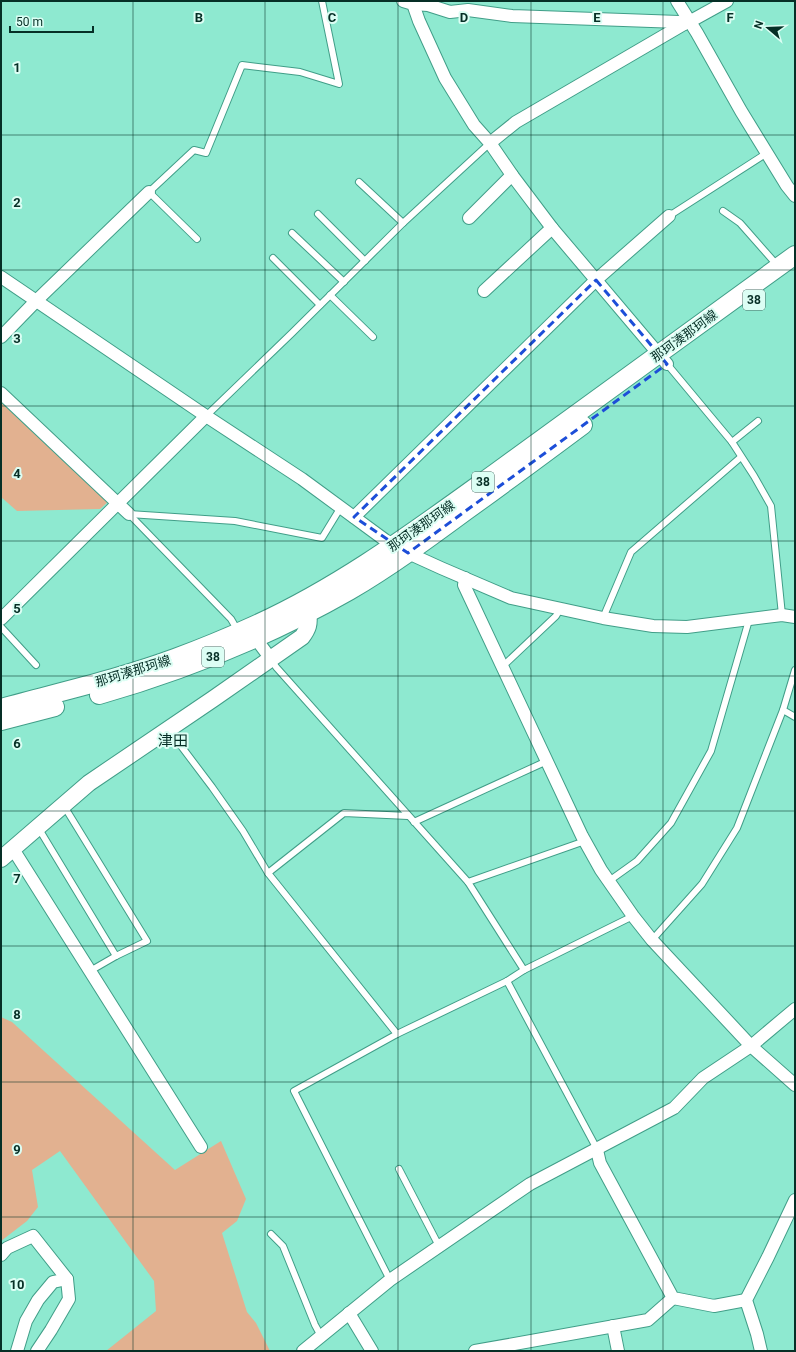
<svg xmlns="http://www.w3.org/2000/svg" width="796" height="1352" font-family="Roboto,'Noto Sans JP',sans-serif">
  <rect width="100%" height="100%" fill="#8ee9d0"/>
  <g fill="#e2b190">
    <path d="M1,399L110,500L100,509L17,511L1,497Z"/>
    <path d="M1,1017L12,1022L175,1170L221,1141L246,1199L237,1221L222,1233L247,1312L256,1323L270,1351H106L156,1311L154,1281L60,1151L32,1170L38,1207L27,1221L1,1241Z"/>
  </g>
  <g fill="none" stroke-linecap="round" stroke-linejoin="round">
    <g stroke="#419e88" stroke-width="8">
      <g id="lane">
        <path d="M359,182L403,223"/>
        <path d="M723,211L740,223L777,265"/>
        <path d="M318,214L365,261"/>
        <path d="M669,216L767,153"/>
        <path d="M292,233L344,282"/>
        <path d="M197,239L149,192L194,150L206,153L242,65L300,72L339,84L322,1"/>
        <path d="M273,258L320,305"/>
        <path d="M330,295L373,337"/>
        <path d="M667,364L732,442L754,476L771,506L782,615"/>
        <path d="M206,416L292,333L403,223L490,143"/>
        <path d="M732,442L758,421"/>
        <path d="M129,514L235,521L322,538L341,507"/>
        <path d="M129,514L231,619L238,631"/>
        <path d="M603,618L631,552L741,457"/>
        <path d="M1,627L36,665"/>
        <path d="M271,659L276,667L468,882L524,970"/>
        <path d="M502,667L556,616L560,609"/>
        <path d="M795,670L783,710L795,717"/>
        <path d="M169,730L212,787L243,831L268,873L397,1034"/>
        <path d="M414,822L547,761"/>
        <path d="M39,829L116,956L147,941L64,806"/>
        <path d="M268,873L344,813L408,816"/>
        <path d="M609,881L637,861L671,823L711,751L749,620"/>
        <path d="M468,882L585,841"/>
        <path d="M652,940L702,884L737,828L783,710"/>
        <path d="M90,971L116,956"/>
        <path d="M507,981L597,1149"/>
        <path d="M399,1169L439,1246"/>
        <path d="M271,1234L283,1246L315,1325L321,1336"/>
        <path d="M390,1280L294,1091L397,1034L507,981L524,970L633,916"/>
      </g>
    </g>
    <g stroke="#419e88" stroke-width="14">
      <g id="street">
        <path d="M403,1L413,4L419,21L445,78L474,125L490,143L512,175L552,228L667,364"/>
        <path d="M413,1V4L428,5L450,12L468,10L512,16L679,22L684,24"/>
        <path d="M677,1L697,33L741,111L787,186L795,196"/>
        <path d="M490,143L516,122L684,24L689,22L727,1"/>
        <path d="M469,218L512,175"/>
        <path d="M1,277L206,416L302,479L385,540L408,553L441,568L511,598L603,618L653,626L687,627L782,615L795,617"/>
        <path d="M484,291L552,228"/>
        <path d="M1,337L36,301L149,192"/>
        <path d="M1,393L129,514"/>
        <path d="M354,517L596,280L669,216"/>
        <path d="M465,578L464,585L582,836L601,870L633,916L652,940L751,1046L795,1085"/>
        <path d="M1,619L206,416"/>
        <path d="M256,639L271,659"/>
        <path d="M13,849L201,1147"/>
        <path d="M597,1150L600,1163L673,1298L714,1306L746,1300"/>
        <path d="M1,1255L7,1248L33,1236L67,1279L69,1299L51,1330L37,1351"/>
        <path d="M349,1313L372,1351"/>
        <path d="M613,1326L618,1351"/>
        <path d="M17,1351L26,1321L38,1300L53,1282L67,1279"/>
        <path d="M303,1351L390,1280L530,1184L674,1108L703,1078L751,1046L795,1009"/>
        <path d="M475,1351L648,1320L673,1298"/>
        <path d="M761,1351L757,1334L746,1300L768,1257L795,1200"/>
      </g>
    </g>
    <g stroke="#419e88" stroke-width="18">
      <path id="secondary" d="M1,859L89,783L213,699L302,637C308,629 310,624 308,613"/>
    </g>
    <g stroke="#419e88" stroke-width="20">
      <g id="primary">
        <path d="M99,695C186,670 270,636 349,591C390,567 428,539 466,511C505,483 544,454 583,425"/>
        <path d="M1,708C59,692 118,679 175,658C199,649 224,639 248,628C337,589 416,530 495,473C595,401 695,327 795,255"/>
        <path d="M1,721L55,707"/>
      </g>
    </g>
    <use href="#lane" stroke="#fff" stroke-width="6"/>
    <use href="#street" stroke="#fff" stroke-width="12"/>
    <use href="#secondary" stroke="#fff" stroke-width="16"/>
    <use href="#primary" stroke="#fff" stroke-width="18"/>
  </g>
  <path fill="none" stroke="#1d4ed8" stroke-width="3" stroke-dasharray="8 5" stroke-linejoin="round" d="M596,280L667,364L408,553L354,517Z"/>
  <path fill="none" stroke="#062f26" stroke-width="1" stroke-opacity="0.55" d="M133,1V1351M265,1V1351M398,1V1351M531,1V1351M663,1V1351M1,135H795M1,270H795M1,406H795M1,541H795M1,676H795M1,811H795M1,946H795M1,1082H795M1,1217H795"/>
  <g text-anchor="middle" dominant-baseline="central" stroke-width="4" stroke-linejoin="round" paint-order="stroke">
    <g fill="#dcfef4" stroke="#466d64" stroke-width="1">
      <rect x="743" y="290" width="22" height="20" rx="3"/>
      <rect x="472" y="472" width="22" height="20" rx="3"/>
      <rect x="202" y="647" width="22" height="20" rx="3"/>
    </g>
    <g font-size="12" font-weight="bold" fill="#062f26">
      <text x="754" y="300">38</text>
      <text x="483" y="482">38</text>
      <text x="213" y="657">38</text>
    </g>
    <g font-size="13" fill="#062f26" stroke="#dcfef4">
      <text transform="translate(684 336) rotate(-36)">那珂湊那珂線</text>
      <text transform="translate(421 526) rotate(-35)">那珂湊那珂線</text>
      <text transform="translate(133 671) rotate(-17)">那珂湊那珂線</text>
    </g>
    <g font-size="15" fill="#062f26" stroke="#dcfef4">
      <text x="173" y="741">津田</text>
    </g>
  </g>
  <g font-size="13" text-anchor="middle" font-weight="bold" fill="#062f26" stroke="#dcfef4" stroke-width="4" stroke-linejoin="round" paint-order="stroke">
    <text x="199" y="22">B</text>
    <text x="332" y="22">C</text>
    <text x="464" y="22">D</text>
    <text x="597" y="22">E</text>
    <text x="730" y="22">F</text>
    <text x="17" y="72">1</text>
    <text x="17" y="207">2</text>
    <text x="17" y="343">3</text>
    <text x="17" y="478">4</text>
    <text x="17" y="613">5</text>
    <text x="17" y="748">6</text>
    <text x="17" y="883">7</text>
    <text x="17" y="1019">8</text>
    <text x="17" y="1154">9</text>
    <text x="17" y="1289">10</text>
  </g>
  <rect width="796" height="1352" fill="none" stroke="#062f26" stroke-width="4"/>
  <g transform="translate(768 28) rotate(289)" stroke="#dcfef4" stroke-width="3" paint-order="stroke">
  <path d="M0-3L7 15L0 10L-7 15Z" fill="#062f26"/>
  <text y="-6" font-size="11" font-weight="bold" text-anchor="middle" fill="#062f26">N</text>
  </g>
  <path d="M10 26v6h83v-6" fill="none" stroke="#062f26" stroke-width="2"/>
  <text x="16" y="26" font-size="12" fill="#062f26" stroke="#dcfef4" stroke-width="3" paint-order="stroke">50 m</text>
</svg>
